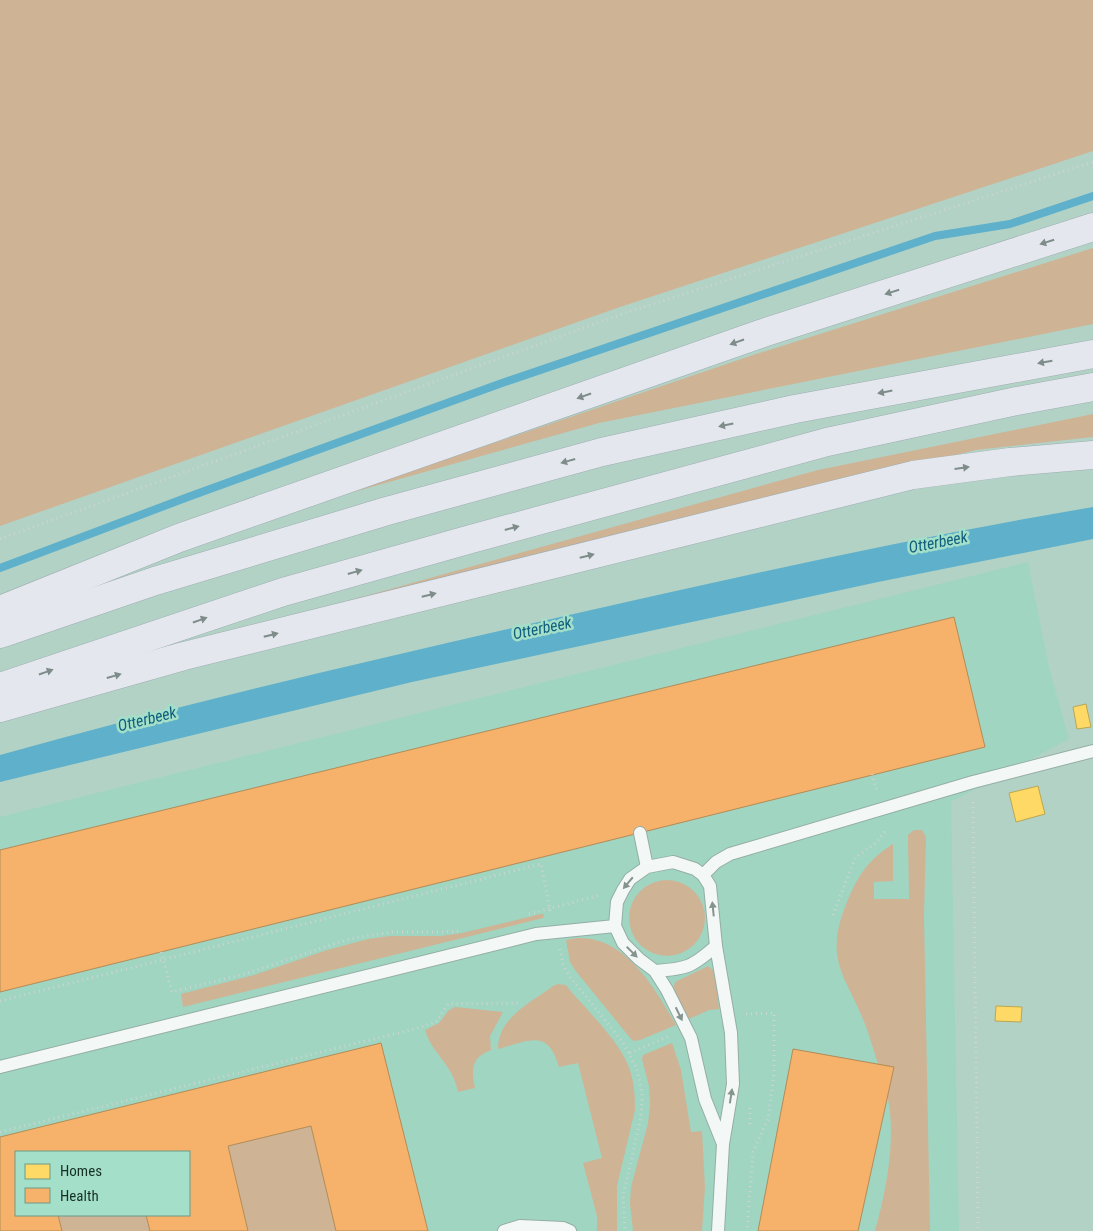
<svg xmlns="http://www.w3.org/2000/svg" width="1093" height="1231" font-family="'Roboto Condensed',sans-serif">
  <rect width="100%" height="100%" fill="#b2d2c6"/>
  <path fill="#a0d5c2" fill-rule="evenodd" d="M1028,562L1049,667L1069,739L951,802L959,1231H0V817ZM16,1152H189V1215H16Z"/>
  <g fill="#cfb395">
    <path d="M0,0H1093V151L620,307L0,526Z"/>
    <path d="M1093,248V324L599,423L332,498L753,355Z"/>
    <path d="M1093,414V437L976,450L304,613L818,470Z"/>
    <path d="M914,830H922L926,837L924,916L930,1231H875C886,1191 895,1146 889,1104C887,1094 883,1084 881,1074C875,1055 870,1035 862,1017C854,996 839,975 837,953C835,933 842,913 850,895C860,872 872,857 893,844V881L874,882V899H909L908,835Z"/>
    <circle cx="667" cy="918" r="38"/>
    <path d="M541,914H544L543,918L183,1007L181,994L254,975L327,950L368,939L390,936H441L462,933Z"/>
    <path d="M576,938C625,935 655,988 676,1025L640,1040L634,1041L631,1039L575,970L570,962L566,940Z"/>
    <path d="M708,966L715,972L719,1009L709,1010L689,1019L673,990L675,982Z"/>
    <path d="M558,984L566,985L569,989C587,1010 618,1040 628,1065C634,1079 635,1095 635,1110L617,1186V1231H597V1216L583,1163L602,1158L578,1063L559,1067C548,1028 529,1041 498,1049C498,1017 531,1003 553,986Z"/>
    <path d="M455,1007L503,1012L490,1036L491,1050C471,1057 471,1070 475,1088L458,1092C453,1064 432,1054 425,1030L439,1023L448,1011Z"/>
    <path d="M672,1043L681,1070L691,1132L702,1131L705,1187L702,1231H633L630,1204L631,1187L648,1123L650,1106L649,1086L642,1059L643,1055Z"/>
    <path d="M311,1126L336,1231H248L228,1146Z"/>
    <path d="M58,1215H146L150,1231H62Z"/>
  </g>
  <path fill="#5fb0ca" d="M1093,507V539L878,582L412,682L0,782V755C181,704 364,662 547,620C728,579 910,538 1093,507Z"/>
  <g fill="#ffd966" stroke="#b9a653">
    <path d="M1086,704L1091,727L1077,729L1073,707Z"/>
    <path d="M1038,786L1045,814L1016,822L1009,793Z"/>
    <path d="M996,1006L1022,1007L1021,1022L995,1021Z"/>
  </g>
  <g fill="#f6b26b" stroke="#b38b57">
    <path d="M954,617L985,747L0,992V850Z"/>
    <path d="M381,1043L428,1231H336L311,1126L228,1146L248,1231H150L146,1215H189V1152H16V1215H58L62,1231H0V1137Z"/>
    <path d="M793,1049L894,1067L858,1231H758Z"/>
  </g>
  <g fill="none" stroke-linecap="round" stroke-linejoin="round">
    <path stroke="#5fb0ca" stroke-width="8" d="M0,568L188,497L502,383L935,236L1010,224L1093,196"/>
    <g stroke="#95aea5" stroke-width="14">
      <g id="service">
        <path d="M640,833L647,867"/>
        <path d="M703,875L716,862L730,854L973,782L1093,751"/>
        <path d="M655,971C687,969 692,967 716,946"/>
        <path d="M0,1067L536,934L615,926"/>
        <path d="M504,1231L520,1226L563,1228L570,1231"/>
        <path d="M718,1231L723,1144L733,1084L731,1033L716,946L710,886L703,875L695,869L673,862L647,867L630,879L623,890L617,902L615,926L623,943L639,959L655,971L667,990L691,1038L705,1099L723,1144"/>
      </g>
    </g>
    <g stroke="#9eadb1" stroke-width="29">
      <g id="trunk">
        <path d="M0,610L179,538L763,333L1093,227"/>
        <path d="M0,634L155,581L387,511L602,452L795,409L1093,354"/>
        <path d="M0,687L283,592L471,539L827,442L1017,401L1093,387"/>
        <path d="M0,708L184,656L913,475L1010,462L1093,455"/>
      </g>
    </g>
    <g stroke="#ccd5d2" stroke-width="3" stroke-dasharray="1 4" stroke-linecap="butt">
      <path d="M0,539L625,313L1093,162"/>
      <path d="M872,774L877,792"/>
      <path d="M973,802L978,1231"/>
      <path d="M529,914L600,895"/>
      <path d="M833,915L855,858L877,842L885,831L884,828"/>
      <path d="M560,949L563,964L570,977L622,1041L637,1069L642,1093V1102L641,1117L623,1196L625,1231"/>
      <path d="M161,952L172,992L248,973L349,939L391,932H441L462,931"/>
      <path d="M0,1001L541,864L551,915"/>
      <path d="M746,1014L774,1013V1074L768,1119L753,1152L747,1231"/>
      <path d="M630,1053L669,1036"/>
      <path d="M750,1124V1107"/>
      <path d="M0,1132L418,1028L436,1022L448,1004L522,1003"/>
    </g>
    <use href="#service" stroke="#f3f8f6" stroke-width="12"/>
    <use href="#trunk" stroke="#e4e8ee" stroke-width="28"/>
  </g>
  <defs><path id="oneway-solid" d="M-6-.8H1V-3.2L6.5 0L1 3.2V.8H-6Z" transform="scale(1.25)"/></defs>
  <g fill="#7e8c8a">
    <use href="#oneway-solid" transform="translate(1047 242) rotate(162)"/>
    <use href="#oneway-solid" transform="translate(892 292) rotate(162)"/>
    <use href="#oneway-solid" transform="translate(737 342) rotate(161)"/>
    <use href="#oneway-solid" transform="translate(1045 362) rotate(170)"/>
    <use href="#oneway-solid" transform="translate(885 392) rotate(169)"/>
    <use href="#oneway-solid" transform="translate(584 396) rotate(161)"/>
    <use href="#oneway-solid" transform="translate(726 425) rotate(168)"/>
    <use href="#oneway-solid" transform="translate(568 461) rotate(164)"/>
    <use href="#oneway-solid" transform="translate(962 468) rotate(-8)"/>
    <use href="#oneway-solid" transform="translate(512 528) rotate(-15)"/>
    <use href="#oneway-solid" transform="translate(587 556) rotate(-14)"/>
    <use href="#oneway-solid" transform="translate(355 572) rotate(-16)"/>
    <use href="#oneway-solid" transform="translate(429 595) rotate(-14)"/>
    <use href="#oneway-solid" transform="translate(200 620) rotate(-19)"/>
    <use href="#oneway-solid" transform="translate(271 635) rotate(-14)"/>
    <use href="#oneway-solid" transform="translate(46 672) rotate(-19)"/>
    <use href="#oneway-solid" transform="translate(114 676) rotate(-16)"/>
  </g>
  <g fill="#85948e">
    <use href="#oneway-solid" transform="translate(628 883) rotate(130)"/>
    <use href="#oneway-solid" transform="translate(713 909) rotate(-96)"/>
    <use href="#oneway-solid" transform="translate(632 952) rotate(45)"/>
    <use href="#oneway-solid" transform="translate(679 1014) rotate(64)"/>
    <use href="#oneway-solid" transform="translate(731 1096) rotate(-81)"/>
  </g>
  <g text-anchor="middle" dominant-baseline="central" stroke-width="5" stroke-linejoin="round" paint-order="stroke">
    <g font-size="16" font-style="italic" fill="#0f5e7c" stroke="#a4e0c9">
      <text transform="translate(938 542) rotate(-11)">Otterbeek</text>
      <text transform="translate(542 628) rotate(-12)">Otterbeek</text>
      <text transform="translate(147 719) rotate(-14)">Otterbeek</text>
    </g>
  </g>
  <rect x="15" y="1151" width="175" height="65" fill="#a4e0c9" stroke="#6c9988"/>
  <rect x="25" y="1164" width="25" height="15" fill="#ffd966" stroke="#6c9988"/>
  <text x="60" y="1176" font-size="15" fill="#172f27">Homes</text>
  <rect x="25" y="1188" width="25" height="15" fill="#f6b26b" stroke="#6c9988"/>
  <text x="60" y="1201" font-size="15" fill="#172f27">Health</text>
</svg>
